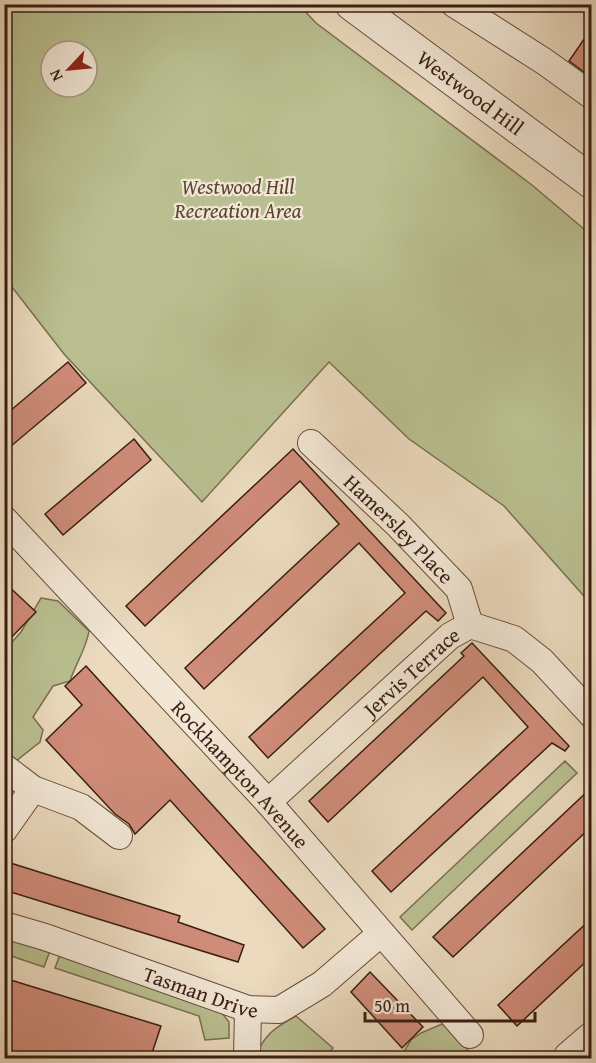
<svg xmlns="http://www.w3.org/2000/svg" width="596" height="1063" font-family="'Gentium Book Plus',serif">
  <rect width="100%" height="100%" fill="#ebdabe"/>
  <filter id="stains"><feTurbulence type="fractalNoise" baseFrequency=".00333" numOctaves="4"/><feColorMatrix values="0 0 0 0 .2 0 0 0 0 .09 0 0 0 0 .02 0 0 0 .5 -.17"/></filter>
  <radialGradient id="worn" r=".72"><stop offset=".6" stop-color="#630" stop-opacity="0"/><stop offset="1" stop-color="#630" stop-opacity=".3"/></radialGradient>
  <g fill="#b9bf90" stroke="#7a6e50" stroke-width="1.5" fill-rule="evenodd">
    <path d="M5,4L299,5L316,23L532,185L591,235V604L504,506L409,439L329,362L202,502L64,354L5,278ZM51,51H87V87H51Z"/>
    <path d="M41,598L58,601L89,631C86,649 76,663 70,681L53,686L33,717L43,730L40,742L11,765L5,761L4,651L21,632Z"/>
    <path d="M565,761L577,773L412,930L400,917Z"/>
    <path d="M5,934L51,948L44,967L5,954Z"/>
    <path d="M61,952L221,1012L229,1022V1038L205,1040L199,1016L55,968Z"/>
    <path d="M296,1016L333,1048L324,1058H255C263,1036 275,1027 296,1016Z"/>
    <path d="M442,1024L454,1029L473,1058H405L403,1053L411,1040L421,1033Z"/>
  </g>
  <g fill="#cf8c79" stroke="#3a1d11" stroke-width="1.5">
    <path d="M591,29V77L569,61Z"/>
    <path d="M68,362L86,383L4,452V416Z"/>
    <path d="M134,439L151,460L63,535L45,514Z"/>
    <path d="M293,449L446,613L438,621L426,611L268,758L249,737L405,593L359,543L204,689L185,668L339,524L300,481L145,626L126,606Z"/>
    <path d="M4,582L36,612L4,645Z"/>
    <path d="M472,643L569,746L565,751L552,743L391,892L372,871L528,727L483,677L328,822L309,801L464,656L461,653Z"/>
    <path d="M86,666L325,929L303,948L170,800L135,834L129,824L115,814L46,740L82,705L65,686Z"/>
    <path d="M591,788V827L453,957L433,937Z"/>
    <path d="M4,861L180,916L178,922L244,945L238,962L4,890Z"/>
    <path d="M591,919V957L517,1026L498,1005Z"/>
    <path d="M370,972L423,1027L402,1048L351,992Z"/>
    <path d="M4,978L161,1026L150,1059H4Z"/>
  </g>
  <g fill="none" stroke-linecap="round" stroke-linejoin="round">
    <g stroke="#664c3c" stroke-width="28">
      <g id="minor">
        <path d="M454,4L545,62L592,96"/>
        <path id="s1" d="M311,443L398,525L459,589L470,625"/>
        <path id="s2" d="M4,519L268,802L470,1035"/>
        <path d="M4,767L33,789L81,807L119,836"/>
        <path id="s3" d="M268,802L450,636L470,625L514,639L542,661L592,715"/>
        <path d="M4,830L33,789"/>
        <path id="s4" d="M4,925L45,937L248,1009L279,1010L322,984L380,934"/>
        <path d="M247,1058L248,1009"/>
      </g>
    </g>
    <g stroke="#664c3c" stroke-width="35">
      <g id="tertiary">
        <path id="s5" d="M352,4L592,182"/>
        <path d="M570,1058L592,1039"/>
      </g>
    </g>
    <use href="#minor" stroke="#f2e7d5" stroke-width="26"/>
    <use href="#tertiary" stroke="#f2e7d5" stroke-width="33"/>
  </g>
  <g text-anchor="middle" dominant-baseline="central" stroke-width="4.5" stroke-linejoin="round" paint-order="stroke">
    <g font-size="21" fill="#3a1d11" stroke="#f2e7d5">
      <text stroke="none"><textPath href="#s5" startOffset="148">Westwood Hill</textPath></text>
      <text stroke="none"><textPath href="#s1" startOffset="123">Hamersley Place</textPath></text>
      <text stroke="none"><textPath href="#s3" startOffset="194">Jervis Terrace</textPath></text>
      <text stroke="none"><textPath href="#s2" startOffset="348">Rockhampton Avenue</textPath></text>
      <text stroke="none"><textPath href="#s4" startOffset="208">Tasman Drive</textPath></text>
    </g>
    <g font-size="21" font-style="italic" fill="#5a4631" stroke="#f2e7d5">
      <text x="238" y="186">Westwood Hill<tspan x="238" dy="24">Recreation Area</tspan></text>
    </g>
  </g>
  <rect width="596" height="1063" fill="none" stroke="#ebdabe" stroke-width="24"/>
  <rect x="6" y="6" width="584" height="1051" fill="none" stroke="#3a1d11" stroke-width="3"/>
  <rect x="12" y="12" width="572" height="1039" fill="none" stroke="#3a1d11" stroke-width="1.5"/>
  <g transform="translate(69 69) rotate(244)"><circle r="28" fill="#f2e7d5" stroke="#a89687" stroke-width="1.5"/>
  <path d="M0-4.5L10 22L0 15L-10 22Z" fill="#8f2418"/>
  <text y="-9" font-size="16" font-weight="bold" text-anchor="middle" fill="#3a1d11">N</text>
  </g>
  <path d="M365 1012v9h170v-9" fill="none" stroke="#3a1d11" stroke-width="3"/>
  <text x="374" y="1012" font-size="18" fill="#3a1d11" stroke="#f2e7d5" stroke-width="4.5" paint-order="stroke">50 m</text>
  <rect width="100%" height="100%" filter="url(#stains)"/>
  <rect width="100%" height="100%" fill="url(#worn)"/>
</svg>
